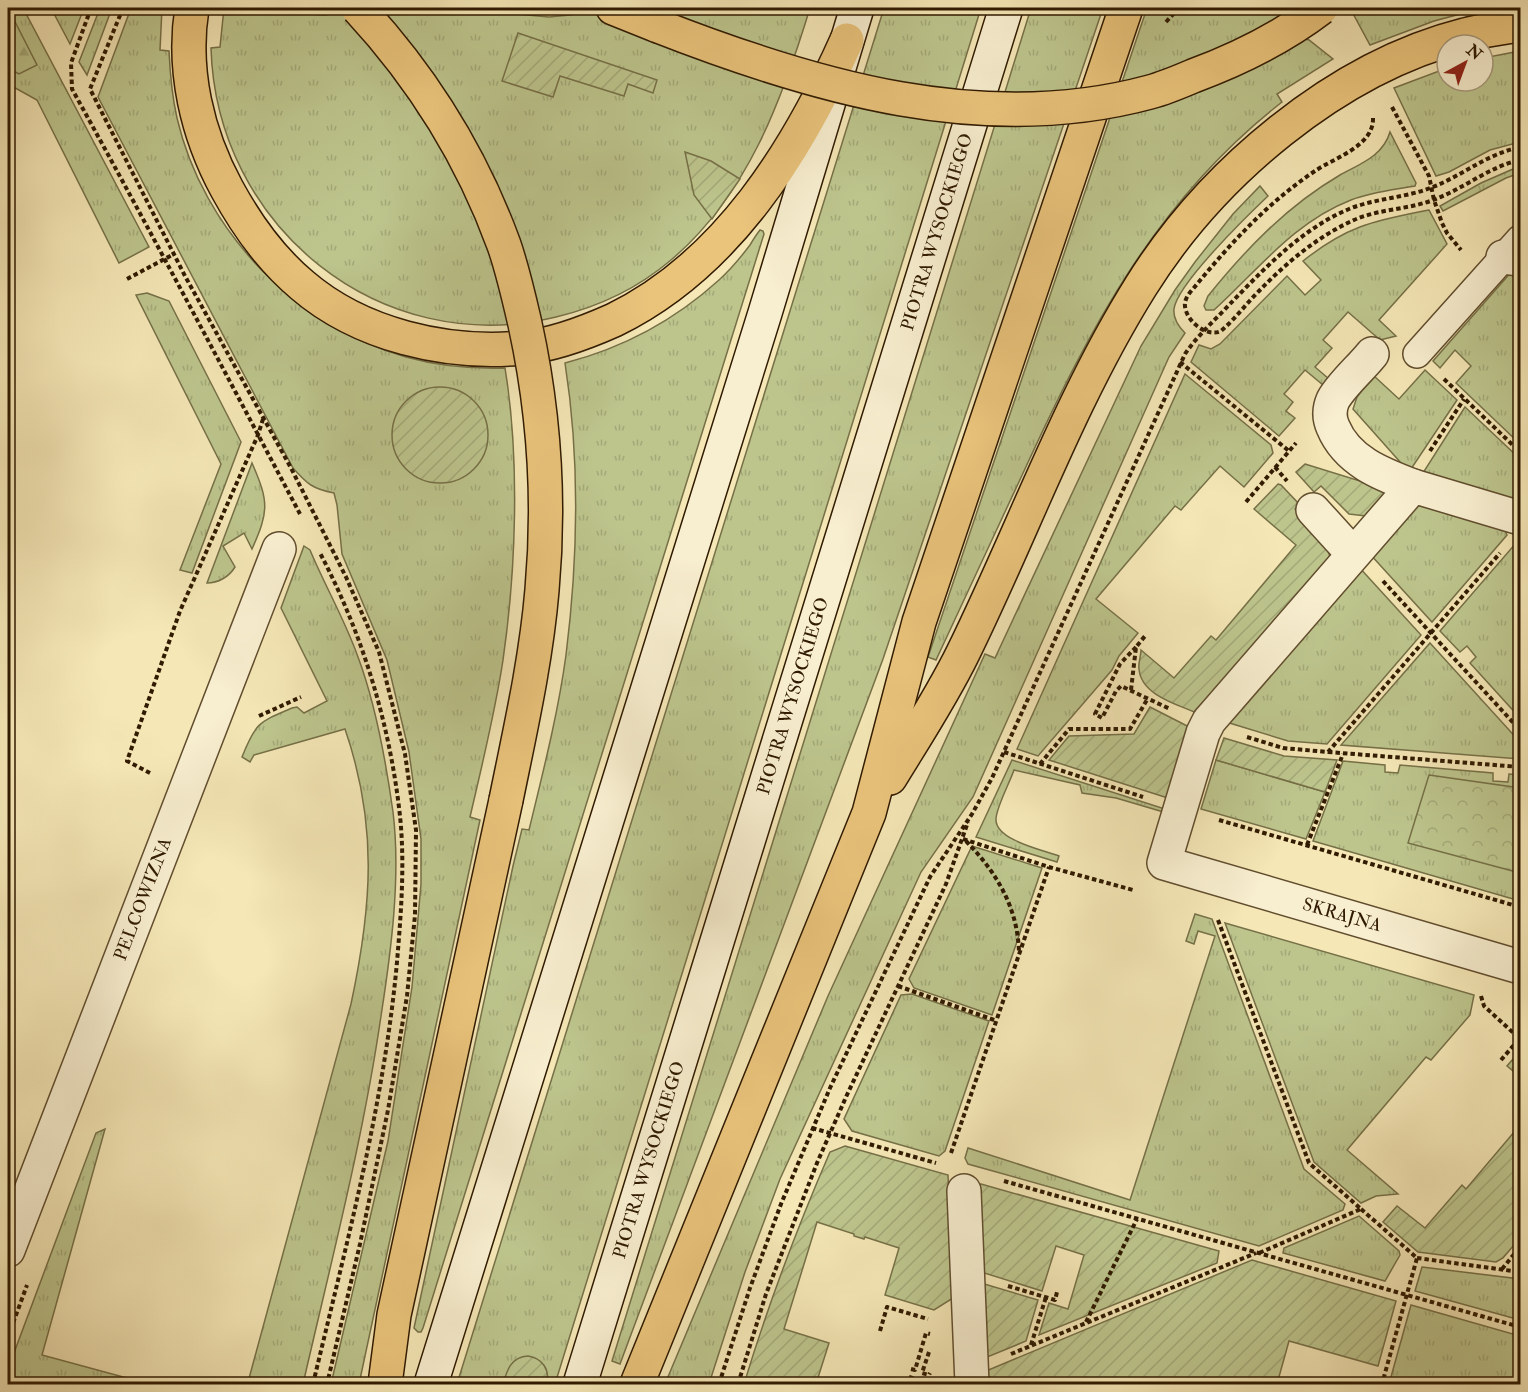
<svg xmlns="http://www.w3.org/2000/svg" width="1528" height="1392" font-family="'IM FELL Double Pica',serif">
  <defs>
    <pattern id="grass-tufts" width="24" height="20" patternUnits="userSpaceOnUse" patternTransform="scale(1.5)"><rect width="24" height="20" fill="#bdc58d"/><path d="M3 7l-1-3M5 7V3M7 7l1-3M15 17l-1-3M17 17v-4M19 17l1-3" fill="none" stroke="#a3a978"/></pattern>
    <pattern id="forest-firs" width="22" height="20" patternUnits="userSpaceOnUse" patternTransform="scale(1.5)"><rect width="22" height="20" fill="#bdc58d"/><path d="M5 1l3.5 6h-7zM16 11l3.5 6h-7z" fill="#a3a978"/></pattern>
    <pattern id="park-crowns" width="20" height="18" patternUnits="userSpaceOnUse" patternTransform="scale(1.5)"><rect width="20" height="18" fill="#bdc58d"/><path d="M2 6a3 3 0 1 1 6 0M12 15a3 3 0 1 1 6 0" fill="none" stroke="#a3a978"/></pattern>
    <pattern id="garden-furrows" width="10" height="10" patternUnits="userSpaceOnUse" patternTransform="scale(1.5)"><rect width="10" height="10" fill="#bdc58d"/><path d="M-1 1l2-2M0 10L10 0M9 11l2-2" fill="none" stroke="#a3a978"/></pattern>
  </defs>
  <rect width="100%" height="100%" fill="#f5e7b6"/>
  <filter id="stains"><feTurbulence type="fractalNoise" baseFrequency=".00333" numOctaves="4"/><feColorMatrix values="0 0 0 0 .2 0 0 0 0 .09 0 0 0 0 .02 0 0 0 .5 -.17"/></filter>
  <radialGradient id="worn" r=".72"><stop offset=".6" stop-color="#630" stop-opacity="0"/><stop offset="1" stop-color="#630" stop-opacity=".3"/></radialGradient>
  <g fill="url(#grass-tufts)" stroke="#767047" stroke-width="1.5">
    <path d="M8,8H23L149,247L119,263L37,100L8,84Z"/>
    <path d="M51,8H84L70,44Z"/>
    <path d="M100,8H112L87,75L79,62Z"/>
    <path d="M131,8H162L160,50L169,51C170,73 172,96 177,118C203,230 295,326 406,357C438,366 471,369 505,368C520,459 516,570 503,660C495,713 482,765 470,817L480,820L359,1384H331L388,1141L412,987L421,884V839L409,752L387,660L342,554L337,505L334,493C313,489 307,484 293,468L98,97Z"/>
    <path d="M224,8H286L310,14L325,15L362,8H451L549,17L570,15L607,8H810C782,100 747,196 671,260C637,289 598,307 556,317C380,360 216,226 211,48L220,47Z"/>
    <path d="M884,8H981L555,1384H457Z"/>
    <path d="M1031,8H1103L883,659L620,1364L612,1361Z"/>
    <path d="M1147,8H1288L1284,30L1309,40L1333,59L1277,94L1282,102C1155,201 1090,328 1024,471C995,534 965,597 936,660L928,657Z"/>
    <path d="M1350,8H1483L1434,21L1370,45Z"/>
    <path d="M1520,51V142L1490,150L1449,172L1436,176L1394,88L1447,68V81H1483V58Z"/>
    <path d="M1390,132L1416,183L1415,186C1393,190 1372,192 1351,200C1294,222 1258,270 1214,310H1206L1204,306L1208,296C1245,250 1287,206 1340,175C1360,164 1383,156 1390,132Z"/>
    <path d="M1520,166V173L1506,178L1443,211L1440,206L1481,183Z"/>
    <path d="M1260,186L1268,196C1248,215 1177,284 1174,309C1173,318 1179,327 1185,333L1169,357L973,797L921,872L780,1179L745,1272L709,1384H665L828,996L985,654L995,658L1141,346L1175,290L1195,262L1233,214Z"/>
    <path d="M1429,210L1447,244L1379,320L1396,336L1380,340L1348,312L1323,340L1332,348L1315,367L1329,379L1323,385L1305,370L1284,394L1293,402L1286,411L1295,418L1279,436L1191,362L1199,345L1211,349L1220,344L1287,276L1305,295L1321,280L1303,261C1348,225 1374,221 1429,210Z"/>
    <path d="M760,230L763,231L764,234L423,1328L421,1332H418L414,1328L513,866L522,829L529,830C543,772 558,714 566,655C578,559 580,459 565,363C623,348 675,320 719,280C730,270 741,257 750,245C753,240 756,235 760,230Z"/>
    <path d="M1513,270L1520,271V444L1456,383L1471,366L1455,350L1440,368L1433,361Z"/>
    <path d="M147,293L169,301L241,442L192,573L180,570L221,464L136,295Z"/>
    <path d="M1425,370L1457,400L1409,472L1353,409L1357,397L1373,375L1399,399Z"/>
    <path d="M1185,374L1271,445L1273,453L1244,487L1220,466L1181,510L1175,506L1096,599L1138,633L1119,656L1112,670L1038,756L1017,749Z"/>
    <path d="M1465,407L1520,459V504L1421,476Z"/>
    <path d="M252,463C269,502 269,511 252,549L244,533L223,546L235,567C229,577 218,583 207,583Z"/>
    <path d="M1427,501L1503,525L1507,535L1432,622L1369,553L1404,513Z"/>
    <path d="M1520,541V718L1470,663L1476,657L1467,646L1460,652L1440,631L1516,543Z"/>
    <path d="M304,546L310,550C325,586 345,620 358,657C376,705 386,762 393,812C401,877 391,952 381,1016C363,1140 331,1262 303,1384H250L248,1382L351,1004C372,906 378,825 345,729L254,755L250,762L242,757C256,722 259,722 292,708L297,707L304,713L327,701L281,608Z"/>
    <path d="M1358,566L1421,635L1327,744L1288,741L1223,721Z"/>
    <path d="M1430,643L1520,742V759L1341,745Z"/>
    <path d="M1012,760L1168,810L1167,813L1116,798L1082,793L1080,785L1014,770C1010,782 996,808 996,819C995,840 1043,850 1059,856L1057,862L976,837Z"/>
    <path d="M1216,760L1325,792L1306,839L1201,809Z"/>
    <path d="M1343,761L1385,765V772L1398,773L1400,765L1493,773V781L1508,782L1509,774L1520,775V901L1313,841Z"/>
    <path d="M972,846L1042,868L992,1015L914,988L909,979Z"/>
    <path d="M1195,914L1212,919L1304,1169L1345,1204L1343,1210L1259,1246L968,1164L965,1158L968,1148L1130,1200L1215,936L1198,931L1194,944L1186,941Z"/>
    <path d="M1225,923L1474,995L1470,1015L1431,1060L1426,1057L1347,1150L1398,1194L1376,1196L1361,1203L1314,1162Z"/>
    <path d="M912,994L989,1021L945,1151L939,1156L852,1131L844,1119L901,995Z"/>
    <path d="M105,1129L42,1355L149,1384H8V1369L96,1133Z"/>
    <path d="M1359,1216L1399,1251L1400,1255L1385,1281L1283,1253L1284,1248Z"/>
    <path d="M1422,1267L1520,1279V1320L1415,1291Z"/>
    <path d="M1411,1305L1520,1336V1384H1389Z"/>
  </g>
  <path fill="url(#forest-firs)" stroke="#767047" stroke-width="1.5" d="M8,8L37,65L19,74L8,68Z"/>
  <path fill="url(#park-crowns)" stroke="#767047" stroke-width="1.5" d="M1429,775L1520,788V873L1408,843Z"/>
  <g fill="url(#garden-furrows)" stroke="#767047" stroke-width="1.5">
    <path d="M518,33L657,80L653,93L628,84L624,96L560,76L553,97L502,81Z"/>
    <path d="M685,152L711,161L740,179L712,219L694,195Z"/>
    <circle cx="440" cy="435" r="48"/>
    <path d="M1305,464L1386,489L1387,495L1366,516L1349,514L1321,486L1314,492L1296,472Z"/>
    <path d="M1278,484L1281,485L1300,505L1295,509C1309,524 1330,540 1330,561L1199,714C1180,705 1141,696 1139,669C1138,663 1141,656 1141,650L1174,678L1211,636L1216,640L1296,545L1254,509Z"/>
    <path d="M1150,707L1193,729L1171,799L1049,760L1069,736L1134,734Z"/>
    <path d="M1224,738L1284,756L1337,760L1325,792L1216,760Z"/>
    <path d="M1520,1051V1077L1507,1066Z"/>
    <path d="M1520,1125V1238L1503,1258L1496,1262L1418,1252L1383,1222L1397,1206L1425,1228L1462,1185L1466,1189Z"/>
    <path d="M845,1146L948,1175L953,1298L934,1310L885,1295L899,1248L865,1237L864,1239L854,1236V1234L817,1222L784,1329L829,1343L816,1384H744C768,1305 797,1228 830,1152Z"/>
    <path d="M981,1184L1219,1251L1217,1263L1039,1335L1049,1303L1068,1309L1084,1255L1056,1246L1042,1291L981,1272L978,1190Z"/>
    <path d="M1252,1260L1396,1301L1378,1366L1289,1341L1277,1384H1032L1024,1382L1023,1384H1012L986,1376V1371Z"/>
    <path d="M981,1283L1038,1300L1026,1341L985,1358Z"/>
    <path d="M528,1356C542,1358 551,1370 546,1384H503C507,1370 511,1357 528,1356Z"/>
  </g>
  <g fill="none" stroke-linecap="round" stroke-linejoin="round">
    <g stroke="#614d2e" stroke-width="30">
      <path id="service" d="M1417,354L1520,239"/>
    </g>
    <g stroke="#614d2e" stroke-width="36">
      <path id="pedestrian" d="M1503,257L1520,259"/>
    </g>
    <g stroke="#614d2e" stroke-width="36">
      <g id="minor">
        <path d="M1372,354C1360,369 1342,384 1333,400C1329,409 1329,418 1333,427C1347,461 1381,474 1413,486"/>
        <path d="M1313,510L1353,554"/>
        <path d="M1520,518L1413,486L1209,721L1203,733L1164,863L1520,967"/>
        <path d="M964,1191L972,1384"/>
        <path d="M8,1250L279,549"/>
      </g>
    </g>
    <g stroke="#301a01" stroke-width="36">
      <g id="secondary">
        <path d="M431,1384L765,313L857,8"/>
        <path d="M580,1384L1006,8"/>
      </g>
    </g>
    <g stroke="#301a01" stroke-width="36">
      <g id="primary">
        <path d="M192,8C182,70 197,134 227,189C246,224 271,259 302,285C360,335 446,355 522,348C554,345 585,333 614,320C727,265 798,150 847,40"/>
        <path d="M613,8L658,26"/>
        <path d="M890,778C915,737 942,696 963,653C1023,531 1069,401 1141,286C1211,174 1335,68 1465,35C1483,30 1502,28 1520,25"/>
        <path d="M385,1384L394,1315L506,800"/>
        <path d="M637,1384L869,813L919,622L1126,8"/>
      </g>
    </g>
    <g stroke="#301a01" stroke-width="4" stroke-dasharray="4.5 3" stroke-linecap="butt">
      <path d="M91,8L71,63L72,89C150,230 225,372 300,514"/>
      <path d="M123,8L90,89L185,276L291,468L346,577L379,652L405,754L416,830L415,915L407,996L388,1110L360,1244L327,1384"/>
      <path d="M1232,8L1243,10"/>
      <path d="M1166,22L1179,8"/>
      <path d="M1392,107L1429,176L1434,200L1442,223L1447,233L1461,250"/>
      <path d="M1373,118C1374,146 1334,158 1315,171C1267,203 1229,245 1193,289C1189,293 1184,300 1185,306C1186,321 1207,338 1221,331C1235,319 1246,304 1259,291C1286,263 1318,236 1354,220C1381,208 1411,210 1438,198C1466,187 1491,166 1520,160"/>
      <path d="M127,279L174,254"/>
      <path d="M1180,362L1289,451"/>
      <path d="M1444,379L1520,452"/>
      <path d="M1430,451L1464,399"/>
      <path d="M1275,467L1287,481"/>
      <path d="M1246,502L1296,443"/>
      <path d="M1383,581L1520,730"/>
      <path d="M1136,647L1120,664L1095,714L1102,718L1116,691L1121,686L1170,709"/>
      <path d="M1131,690L1136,647L1145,636"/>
      <path d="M259,716L301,697"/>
      <path d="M1247,737L1283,748L1328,752L1500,553"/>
      <path d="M1004,752L1143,797"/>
      <path d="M1328,752L1520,767"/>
      <path d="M1040,764L1069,729H1130L1148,698"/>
      <path d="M150,773L127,761L180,611L258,435L263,419"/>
      <path d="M1219,820L1520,907"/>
      <path d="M963,839L1049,867L1133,890"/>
      <path d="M966,841C997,873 1018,908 1019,953"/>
      <path d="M1307,845L1343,754"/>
      <path d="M1218,920L1309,1163L1361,1209L1259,1253"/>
      <path d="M898,986L997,1021"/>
      <path d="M1481,996L1484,1006L1520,1039"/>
      <path d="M1501,1060L1520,1038"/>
      <path d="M812,1128L936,1163"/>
      <path d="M951,1153L1049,867"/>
      <path d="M1004,1181L1520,1327"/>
      <path d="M1361,1209L1417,1258L1382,1384"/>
      <path d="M1417,1258L1520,1272"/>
      <path d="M1502,1269L1520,1247"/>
      <path d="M1008,1286L1055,1300L1057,1292"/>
      <path d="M1086,1322L1137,1219"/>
      <path d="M880,1331L887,1307L928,1319"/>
      <path d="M8,1337L27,1285"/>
      <path d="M1031,1345L1046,1297"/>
      <path d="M929,1352L922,1373L929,1375L930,1373"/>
      <path d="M1011,1354L1256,1253"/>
      <path d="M911,1369L915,1370L926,1333L930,1334"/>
      <path d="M909,1377L931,1383"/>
      <path d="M313,1384C346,1245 384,1105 397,962C401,914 405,864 400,816C390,725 363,635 320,553"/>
      <path d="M719,1384L750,1288L781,1204L830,1088L930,877L972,814L992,778L1185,354C1197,336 1213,322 1228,306C1263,270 1301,229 1349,209C1376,198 1406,198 1433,187C1465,174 1485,155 1520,147"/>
      <path d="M738,1384L766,1294L817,1163L846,1097L946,884L968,822"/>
    </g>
    <use href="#service" stroke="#f8efd0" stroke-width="27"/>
    <use href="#pedestrian" stroke="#f8efd0" stroke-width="33"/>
    <use href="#minor" stroke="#f8efd0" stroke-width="33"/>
    <use href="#secondary" stroke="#f8efd0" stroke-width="33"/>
    <use href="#primary" stroke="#eac47b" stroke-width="33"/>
    <g stroke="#301a01" stroke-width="36" stroke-linecap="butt">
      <g id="primary-bridge">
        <path d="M358,8C422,77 472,157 504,245C513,271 519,298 525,324C544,411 550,502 542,590C536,661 520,731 506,800"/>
        <path d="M658,26C814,87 984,137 1150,92C1165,88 1179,82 1193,76C1239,59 1283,37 1321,8"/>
      </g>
    </g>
    <use href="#primary-bridge" stroke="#eac47b" stroke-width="33"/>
  </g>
  <g text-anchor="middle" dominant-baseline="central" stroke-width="4.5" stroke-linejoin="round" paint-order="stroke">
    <g font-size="18" fill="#301a01" stroke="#f8efd0">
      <text transform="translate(937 232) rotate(-73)">PIOTRA WYSOCKIEGO</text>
      <text transform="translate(793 696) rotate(-73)">PIOTRA WYSOCKIEGO</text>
      <text transform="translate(143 899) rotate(-69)">PELCOWIZNA</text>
      <text transform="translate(1342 915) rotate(16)">SKRAJNA</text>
      <text transform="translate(649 1160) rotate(-73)">PIOTRA WYSOCKIEGO</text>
    </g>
  </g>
  <rect width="1528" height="1392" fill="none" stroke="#f5e7b6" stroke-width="30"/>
  <rect x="9" y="9" width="1510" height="1374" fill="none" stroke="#301a01" stroke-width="3"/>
  <rect x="15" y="15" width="1498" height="1362" fill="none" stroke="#301a01" stroke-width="1.5"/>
  <g transform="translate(1465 63) rotate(41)"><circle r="28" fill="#f8efd0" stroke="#a89a7d" stroke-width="1.5"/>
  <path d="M0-4.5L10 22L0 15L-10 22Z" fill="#8f2418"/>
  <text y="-9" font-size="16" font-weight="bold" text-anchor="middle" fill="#301a01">N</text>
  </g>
  <rect width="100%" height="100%" filter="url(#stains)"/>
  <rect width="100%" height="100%" fill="url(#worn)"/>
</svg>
